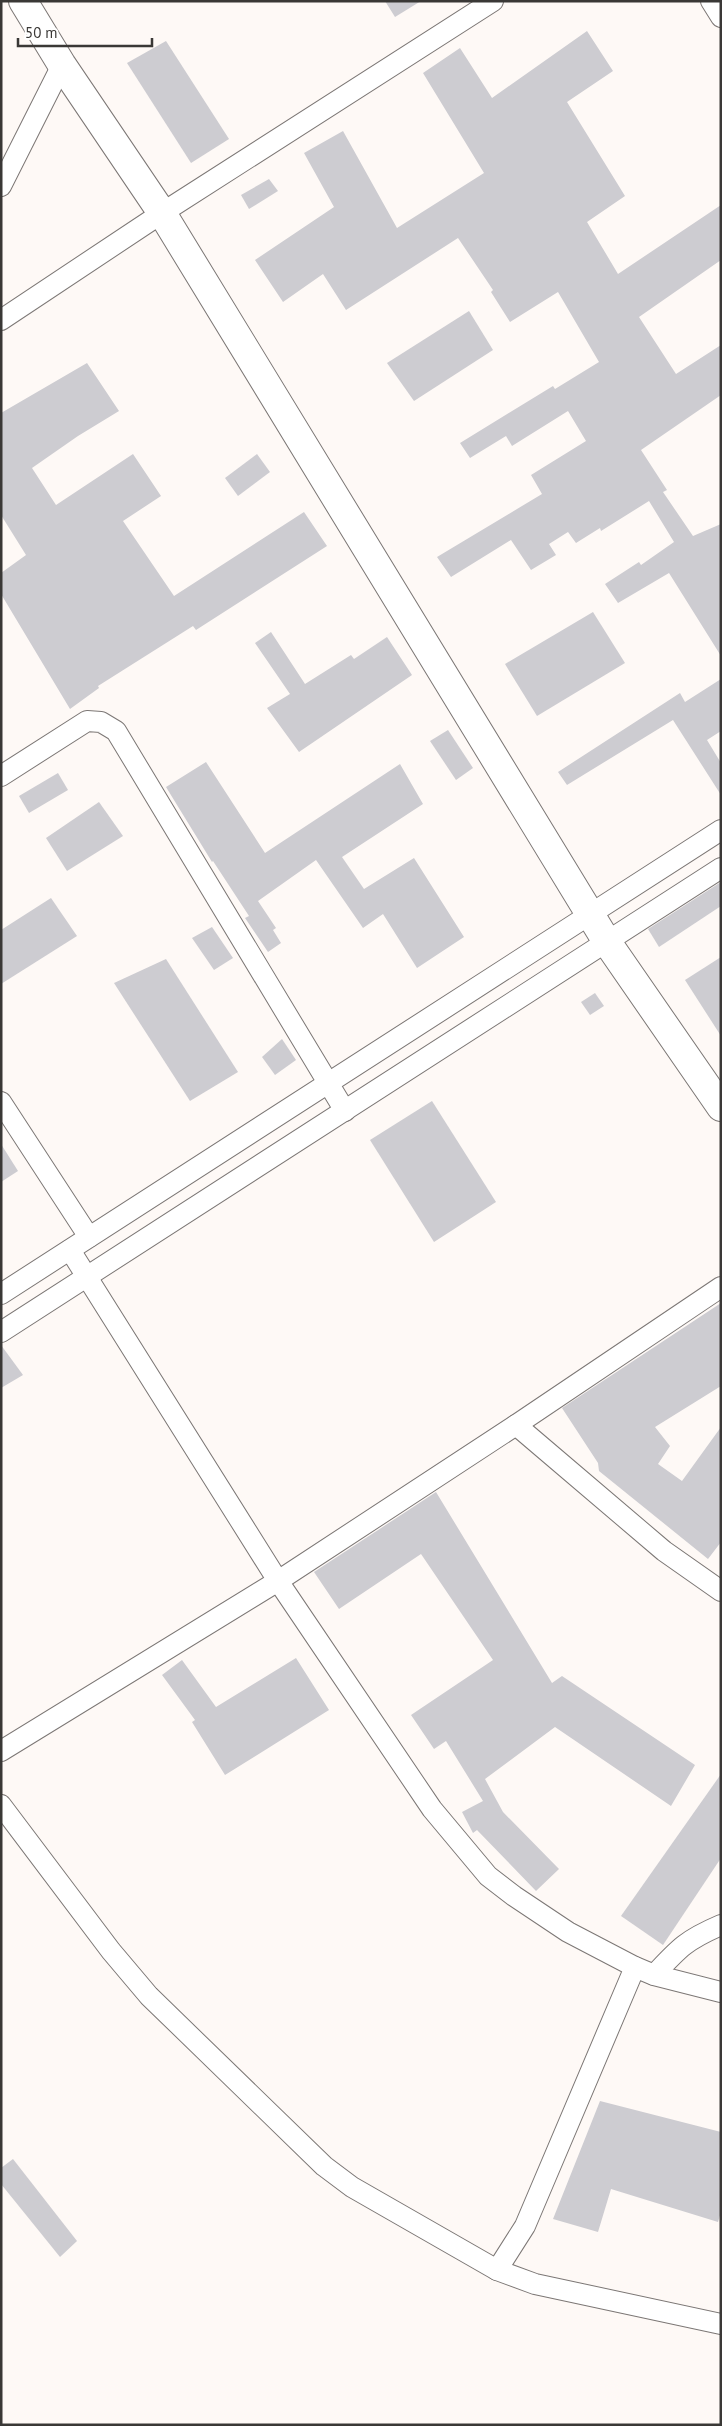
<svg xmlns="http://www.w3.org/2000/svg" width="722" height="2426" font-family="'PT Sans',sans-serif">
  <rect width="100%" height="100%" fill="#fef9f6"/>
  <g fill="#cdccd1">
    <path d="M385,1H421L395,17Z"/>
    <path d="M587,31L613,71L567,102L625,196L587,222L618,274L721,205V260L639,317L676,374L721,345V395L641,450L667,490L663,492L693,536L721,524V656L669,573L618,603L605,584L639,562L641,565L674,542L649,501L601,531L600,528L576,543L568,532L549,544L556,555L531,570L511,540L451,577L437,557L542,494L531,475L586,441L568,411L512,446L506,436L470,458L460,443L553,386L555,389L599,362L558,292L510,322L491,292L493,290L458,238L346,310L323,274L283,302L255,260L334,207L304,153L343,131L397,228L484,173L423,73L460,48L492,98Z"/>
    <path d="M166,41L229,139L191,163L127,63Z"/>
    <path d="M269,179L278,191L249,209L241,195Z"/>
    <path d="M469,311L493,350L414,401L387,363Z"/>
    <path d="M87,363L119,411L78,436L32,468L56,505L133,454L161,496L123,521L174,596L304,512L327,546L196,630L193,626L98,686L99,688L70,709L1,594V573L26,555L1,515V413Z"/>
    <path d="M257,454L270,472L238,496L225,478Z"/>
    <path d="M593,612L625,663L537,716L505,664Z"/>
    <path d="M271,632L305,684L351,655L354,659L387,637L412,675L299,752L267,708L290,694L255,643Z"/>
    <path d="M721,679V731L707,740L721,763V795L673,720L567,785L558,772L680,693L685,702Z"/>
    <path d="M448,730L473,768L456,780L430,741Z"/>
    <path d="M206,762L265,853L400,764L423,804L342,857L364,889L414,858L464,937L417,968L383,914L363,928L316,860L258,901L276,928L273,930L281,943L268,952L245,918L249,916L213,861L212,862L166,787Z"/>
    <path d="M58,773L68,790L29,813L19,796Z"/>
    <path d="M99,802L123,836L67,871L46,838Z"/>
    <path d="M721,882V906L659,947L648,929Z"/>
    <path d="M51,898L77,936L1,984V930Z"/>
    <path d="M212,927L233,958L214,970L192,938Z"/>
    <path d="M721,957V1036L685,980Z"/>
    <path d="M166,959L238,1072L190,1101L114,983Z"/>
    <path d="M595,993L604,1006L590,1015L581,1002Z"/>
    <path d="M282,1039L296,1060L275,1075L262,1057Z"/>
    <path d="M432,1101L496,1202L434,1242L370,1140Z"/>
    <path d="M1,1144L18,1171L1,1182Z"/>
    <path d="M721,1303V1386L655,1427L670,1446L658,1464L682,1481L721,1427V1542L708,1559L599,1471L598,1463L562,1408Z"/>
    <path d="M1,1345L23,1375L1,1388Z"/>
    <path d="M436,1492L552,1683L562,1676L695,1765L671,1806L555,1727L485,1779L503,1812L559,1869L536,1891L477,1830L473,1833L462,1812L483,1801L446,1741L434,1749L411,1715L493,1660L421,1554L339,1609L314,1572Z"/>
    <path d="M296,1658L329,1710L225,1775L192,1722L195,1720L162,1675L182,1660L216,1707Z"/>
    <path d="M721,1774V1858L663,1945L621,1916Z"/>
    <path d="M600,2101L721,2132V2212L718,2222L611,2189L598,2232L553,2219Z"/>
    <path d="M13,2159L77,2241L60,2257L1,2184V2168Z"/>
  </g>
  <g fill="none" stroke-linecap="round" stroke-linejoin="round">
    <g stroke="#7c7775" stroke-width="22">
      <g id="street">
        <path d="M711,1L721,17"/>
        <path d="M1,186L62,65"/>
        <path d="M1,320L162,213L493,1"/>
        <path d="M1,776L87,721L101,722L116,731L345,1111"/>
        <path d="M1,1102L89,1237"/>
        <path d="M70,1250L278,1581L432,1809L488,1876L514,1896L568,1932L635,1967L654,1975L721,1992"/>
        <path d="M1,1294L721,830"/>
        <path d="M1,1332L721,868"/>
        <path d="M516,1425L664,1551L721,1591"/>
        <path d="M1,1751L278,1581L516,1425L721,1287"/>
        <path d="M1,1805L111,1951L149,1996L324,2166L352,2187L497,2270L535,2284L721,2324"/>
        <path d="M654,1975C679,1948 686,1940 721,1925"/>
        <path d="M497,2270L525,2226L635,1967"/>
      </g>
    </g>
    <g stroke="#7c7775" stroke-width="30">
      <path id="secondary" d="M23,1L62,65L162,213L607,942L721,1107"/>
    </g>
    <use href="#street" stroke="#fff" stroke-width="20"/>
    <use href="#secondary" stroke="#fff" stroke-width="28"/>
  </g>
  <rect width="722" height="2426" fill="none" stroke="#3a3836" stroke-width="5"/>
  <path d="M18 38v8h134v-8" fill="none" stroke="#3a3836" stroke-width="2.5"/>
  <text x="25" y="38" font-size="15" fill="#3a3836" stroke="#ffffff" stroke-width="4" paint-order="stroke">50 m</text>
</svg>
